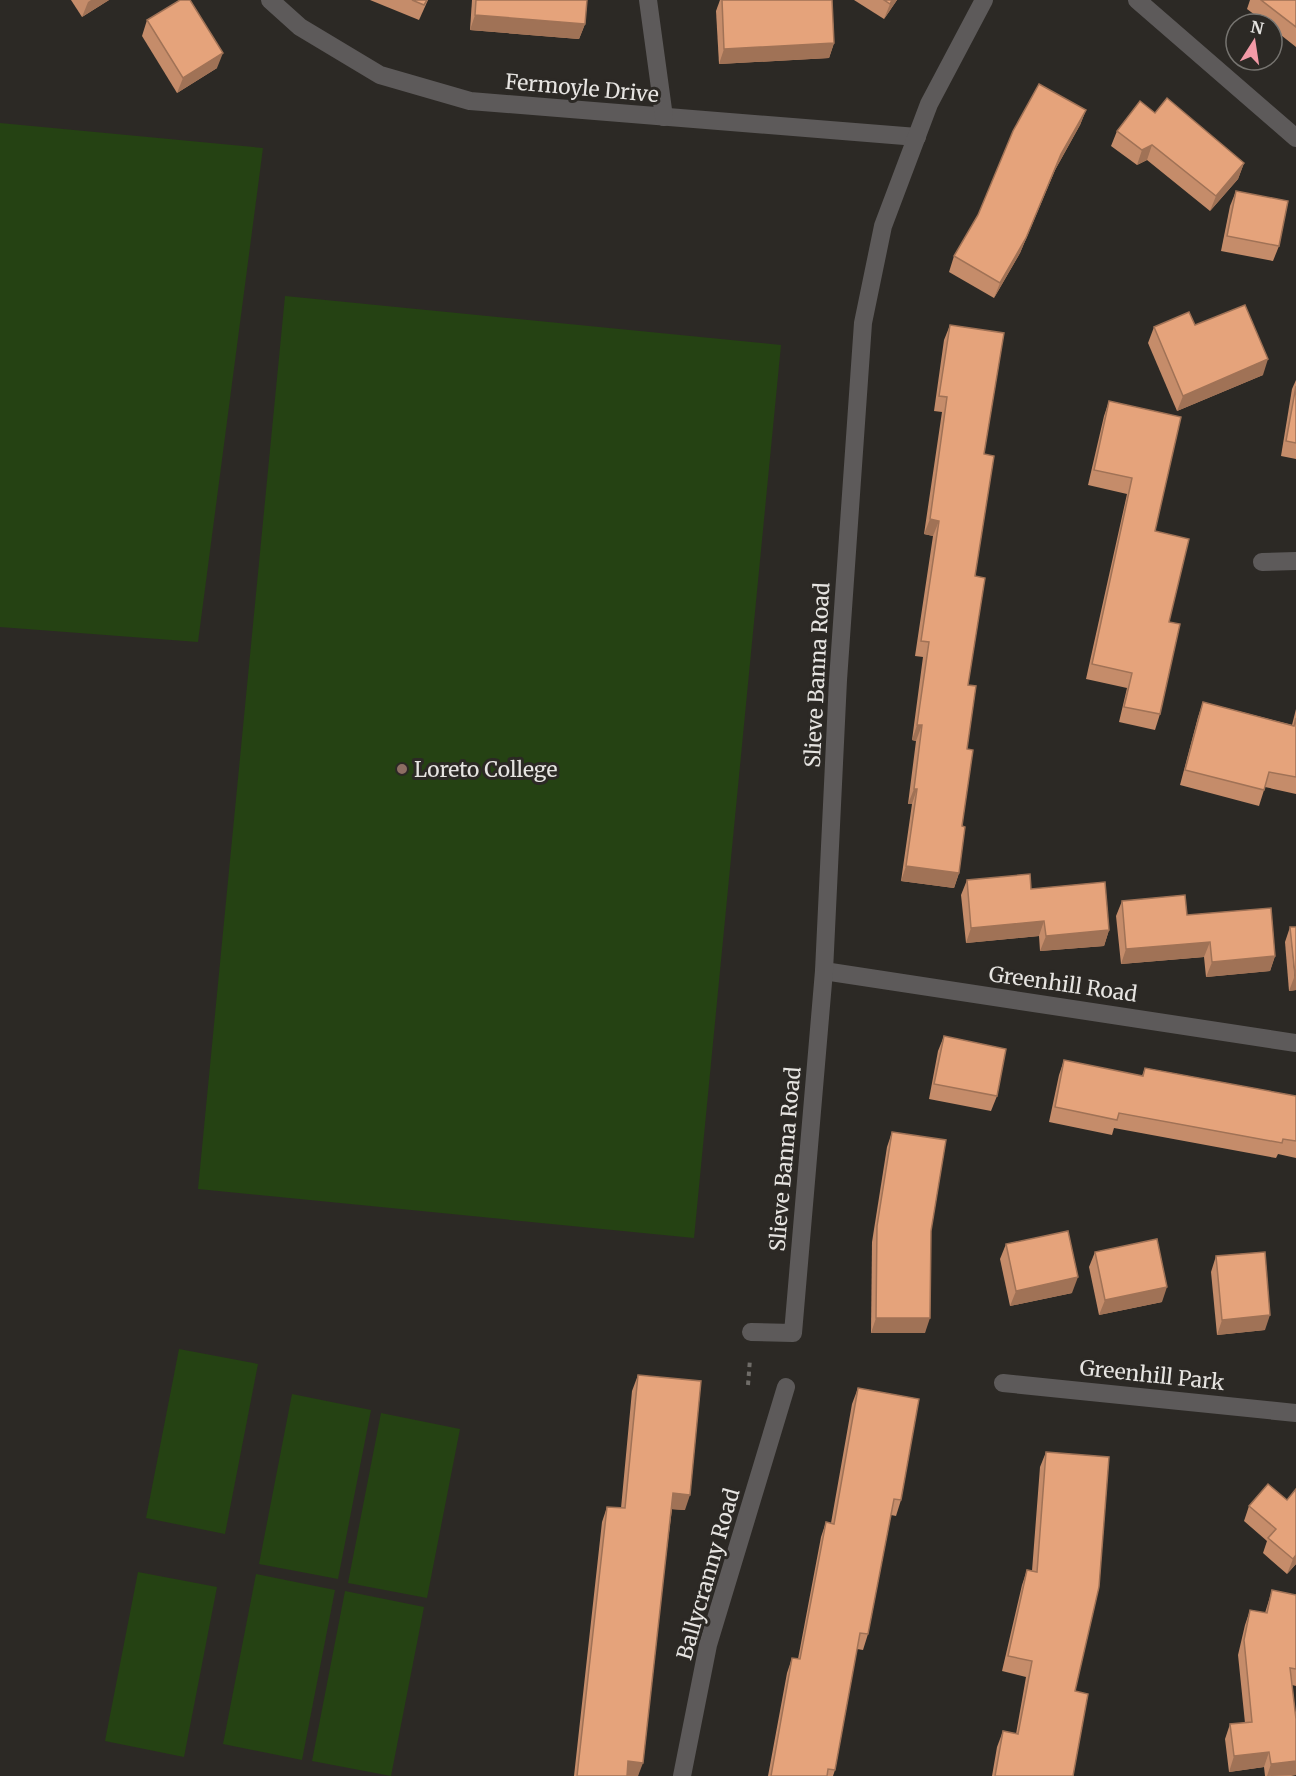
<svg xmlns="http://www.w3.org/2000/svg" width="1296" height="1776" font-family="Merriweather,serif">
  <rect width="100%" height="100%" fill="#2c2925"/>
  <g fill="#254213">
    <path d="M0,123L263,148L198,642L0,627Z"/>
    <path d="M285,296L781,345L694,1238L198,1189Z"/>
    <path d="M179,1349L258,1364L225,1534L146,1518Z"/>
    <path d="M292,1394L371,1410L338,1579L259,1564Z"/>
    <path d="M381,1413L460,1429L427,1598L348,1583Z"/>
    <path d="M138,1572L217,1587L184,1757L105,1741Z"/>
    <path d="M256,1574L335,1590L302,1760L223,1744Z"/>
    <path d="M345,1591L424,1607L391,1776L312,1761Z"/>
  </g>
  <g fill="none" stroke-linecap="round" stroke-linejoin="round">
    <path stroke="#6f6c68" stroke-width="4" stroke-dasharray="4.5 4.5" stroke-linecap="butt" d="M748,1385L750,1359"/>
    <g stroke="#5d5a5a" stroke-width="18">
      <path d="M270,0L300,27L380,75L470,101L917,137"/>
      <path d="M648,0L664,117"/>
      <path d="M1137,0L1296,138"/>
      <path d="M1262,562L1296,561"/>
      <path d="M824,971L1296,1043"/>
      <path d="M751,1332L793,1333L824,971L838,680L863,323L883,226L929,104L984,0"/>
      <path d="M1003,1383L1296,1413"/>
      <path d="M682,1776L708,1645L786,1387"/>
    </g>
  </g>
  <g fill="#c58c6a">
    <path d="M71,0H109L82,17Z"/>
    <path d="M370,0H428L419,20Z"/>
    <path d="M472,0H587L585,24L579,39L470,30Z"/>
    <path d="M720,0H832L834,43L829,58L719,64L716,11Z"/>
    <path d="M854,0H897L884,19Z"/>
    <path d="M1250,0H1296V47L1272,28V24H1267L1247,9Z"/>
    <path d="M147,20L217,68L177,93L142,36Z"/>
    <path d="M1086,110L1080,125L1055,170L1020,253L994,298L949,272L954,256Z"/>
    <path d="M1155,113L1244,163L1238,179L1210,211L1147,160L1137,165L1111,146L1117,131Z"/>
    <path d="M1236,191L1279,246L1273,261L1221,251L1230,206Z"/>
    <path d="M950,325L984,454L968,685L967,749L959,873L954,888L901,881L912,804H908L916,741L912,740L923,657L915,656L933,536L924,534L942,412L934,411L944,340Z"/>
    <path d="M1195,325L1263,375L1177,411L1148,343L1154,327Z"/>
    <path d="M1296,380V459L1281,456L1292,389Z"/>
    <path d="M1109,401L1155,531L1169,622L1160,714L1155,730L1119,722L1127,688L1086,679L1127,494L1088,485L1104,416Z"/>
    <path d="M1203,702L1292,725L1296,709V794L1265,787L1259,806L1180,785L1198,717Z"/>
    <path d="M967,880L1031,889L1109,930L1104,946L1040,951L1039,936L966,943L961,895Z"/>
    <path d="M1122,901L1187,915L1275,956L1270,971L1206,977L1204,957L1121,964L1116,916Z"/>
    <path d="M1290,927L1296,990L1289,991L1285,942Z"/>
    <path d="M944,1036L997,1096L991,1111L929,1099L938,1051Z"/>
    <path d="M1064,1060L1142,1076L1145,1068L1296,1096V1158L1278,1154L1276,1158L1114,1128L1112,1135L1049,1122L1059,1075Z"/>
    <path d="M892,1132L931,1231L925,1333H871L872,1242L887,1147Z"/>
    <path d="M1006,1244L1072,1293L1010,1306L1000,1259Z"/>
    <path d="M1095,1252L1162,1302L1099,1315L1089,1267Z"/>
    <path d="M1216,1256L1265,1330L1217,1335L1211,1272Z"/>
    <path d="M638,1375L685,1510L672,1509L638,1776H574L602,1522L607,1507L621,1508L632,1391Z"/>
    <path d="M858,1388L901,1500L896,1516L891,1515L868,1634L863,1650L857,1649L835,1770L833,1776H768L787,1673L792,1658L798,1659L821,1537L826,1522L831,1523L852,1404Z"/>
    <path d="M1046,1452L1075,1691L1073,1776H992L997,1747L1003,1731L1016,1734L1026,1677L1002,1671L1022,1585L1027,1570L1032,1571L1040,1467Z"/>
    <path d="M1296,1489V1564L1287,1574L1263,1553L1267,1541L1244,1521L1249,1506L1287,1500Z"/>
    <path d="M1272,1590L1296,1595V1686L1292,1685L1296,1775L1291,1776H1265L1264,1767L1229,1772L1225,1739L1230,1724L1245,1723L1238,1655L1245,1625L1250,1610L1265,1613Z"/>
  </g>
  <g fill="#a07256">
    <path d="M91,0H109L82,17L88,2Z"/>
    <path d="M892,0H897L884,19L890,4Z"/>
    <path d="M475,15L585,24L579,39L470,30Z"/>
    <path d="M834,43L829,58L719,64L724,49Z"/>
    <path d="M223,53L217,68L177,93L183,78Z"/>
    <path d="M1086,110L1080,125L1055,170L1020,253L994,298L1000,283L1061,154Z"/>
    <path d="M1152,145L1147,160L1137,165L1142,150Z"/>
    <path d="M1244,163L1238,179L1210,211L1216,196Z"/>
    <path d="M1268,359L1263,375L1177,411L1183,396Z"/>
    <path d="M930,519L939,521L933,536L924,534Z"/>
    <path d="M917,725H922L916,741L912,740Z"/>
    <path d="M914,789H917L912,804H908Z"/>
    <path d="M906,866L959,873L954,888L901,881Z"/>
    <path d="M1044,921L1039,936L966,943L971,928Z"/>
    <path d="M1109,930L1104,946L1040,951L1046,936Z"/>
    <path d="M1210,942L1204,957L1121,964L1126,949Z"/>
    <path d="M1275,956L1270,971L1206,977L1212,962Z"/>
    <path d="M1295,975H1296V990L1289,991Z"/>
    <path d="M1078,1277L1072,1293L1010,1306L1016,1291Z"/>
    <path d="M1167,1287L1162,1302L1099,1315L1105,1300Z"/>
    <path d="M1270,1315L1265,1330L1217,1335L1222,1320Z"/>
    <path d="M876,1318H930L925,1333H871Z"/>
    <path d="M673,1493L690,1495L685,1510L668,1509Z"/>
    <path d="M1296,1555V1564L1287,1574L1293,1559Z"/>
    <path d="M1269,1752L1264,1767L1229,1772L1234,1756Z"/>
    <path d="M628,1761L643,1763L638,1776H623Z"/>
    <path d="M1296,1761V1775L1267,1776L1271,1764Z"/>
  </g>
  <g fill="#e5a37b" stroke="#a07256" stroke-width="1.5">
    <path d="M180,0H190L223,53L183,78L147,20Z"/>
    <path d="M412,0H427L424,5Z"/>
    <path d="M476,0H587L585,24L475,15Z"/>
    <path d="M722,0H832L834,43L724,49Z"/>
    <path d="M884,0H892L890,4Z"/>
    <path d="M1261,0H1296V27Z"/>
    <path d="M1039,84L1086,110L1061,154L1026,238L1000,283L954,256L978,215L1013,131Z"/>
    <path d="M1167,98L1244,163L1216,196L1152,145L1142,150L1117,131L1140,101L1155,113Z"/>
    <path d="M1236,191L1288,201L1279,246L1227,236Z"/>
    <path d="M1245,305L1268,359L1183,396L1154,327L1189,312L1195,325Z"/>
    <path d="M950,325L1004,333L984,454L994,456L975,576L985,578L968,685L976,686L967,749L973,750L962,826L965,827L959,873L906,866L917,789H914L922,725H917L929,642L921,641L939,521L930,519L947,397L939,396Z"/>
    <path d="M1296,386V443L1286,441Z"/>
    <path d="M1109,401L1181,417L1155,531L1189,539L1169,622L1180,624L1160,714L1124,707L1132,673L1092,664L1132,478L1094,470Z"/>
    <path d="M1203,702L1294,726L1296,718V777L1269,772L1264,790L1185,770Z"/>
    <path d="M1030,874L1031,889L1105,882L1109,930L1046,936L1044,921L971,928L967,880Z"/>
    <path d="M1185,895L1187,915L1271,908L1275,956L1212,962L1210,942L1126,949L1122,901Z"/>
    <path d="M1290,927H1296V975H1295Z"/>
    <path d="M944,1036L1006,1049L997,1096L934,1084Z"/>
    <path d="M1064,1060L1143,1076L1145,1068L1296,1096V1141L1283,1139L1282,1143L1119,1113L1117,1120L1055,1107Z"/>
    <path d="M892,1132L946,1140L931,1231L930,1318H876L877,1226Z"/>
    <path d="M1068,1231L1078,1277L1016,1291L1006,1244Z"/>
    <path d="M1157,1239L1167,1287L1105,1300L1095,1252Z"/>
    <path d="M1265,1252L1270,1315L1222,1320L1216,1256Z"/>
    <path d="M638,1375L701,1381L690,1495L673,1493L643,1763L628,1761L627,1776H577L607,1507L625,1508Z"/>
    <path d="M858,1388L919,1399L901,1500L894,1499L868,1634L860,1633L835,1770L828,1769L827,1776H771L792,1658L800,1659L826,1522L834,1524Z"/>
    <path d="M1046,1452L1109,1457L1099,1587L1075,1691L1088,1694L1073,1776H995L1003,1731L1018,1734L1032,1661L1008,1656L1027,1570L1037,1572Z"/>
    <path d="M1268,1484L1287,1500L1296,1489V1555L1293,1559L1268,1538L1276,1529L1249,1506Z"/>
    <path d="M1272,1590L1296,1595V1669L1290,1668L1296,1719V1761L1271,1764L1269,1752L1234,1756L1230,1724L1252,1722L1244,1640L1250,1610L1267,1613Z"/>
  </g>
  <circle fill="#8d6e63" stroke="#2c2925" stroke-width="2" cx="402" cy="769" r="6"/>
  <g text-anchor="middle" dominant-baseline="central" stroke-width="6" stroke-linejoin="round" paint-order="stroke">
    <g font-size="21" fill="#e6e4e1" stroke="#2c2925">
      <text transform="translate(582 88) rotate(5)">Fermoyle Drive</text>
      <text transform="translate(817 675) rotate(-87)">Slieve Banna Road</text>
      <text transform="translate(1063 984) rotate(8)">Greenhill Road</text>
      <text transform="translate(785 1159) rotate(-85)">Slieve Banna Road</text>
      <text transform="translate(1152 1375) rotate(6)">Greenhill Park</text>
      <text transform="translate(708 1574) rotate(-74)">Ballycranny Road</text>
    </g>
    <g font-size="21" fill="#e6e4e1" stroke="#2c2925" text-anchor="start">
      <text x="414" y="769">Loreto College</text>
    </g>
  </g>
  <g transform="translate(1254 42) rotate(12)"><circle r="28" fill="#2c2925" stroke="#767470" stroke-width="1.5"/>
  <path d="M0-4.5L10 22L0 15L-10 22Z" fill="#f39aa7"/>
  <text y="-9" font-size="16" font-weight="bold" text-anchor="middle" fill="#e6e4e1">N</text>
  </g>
</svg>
